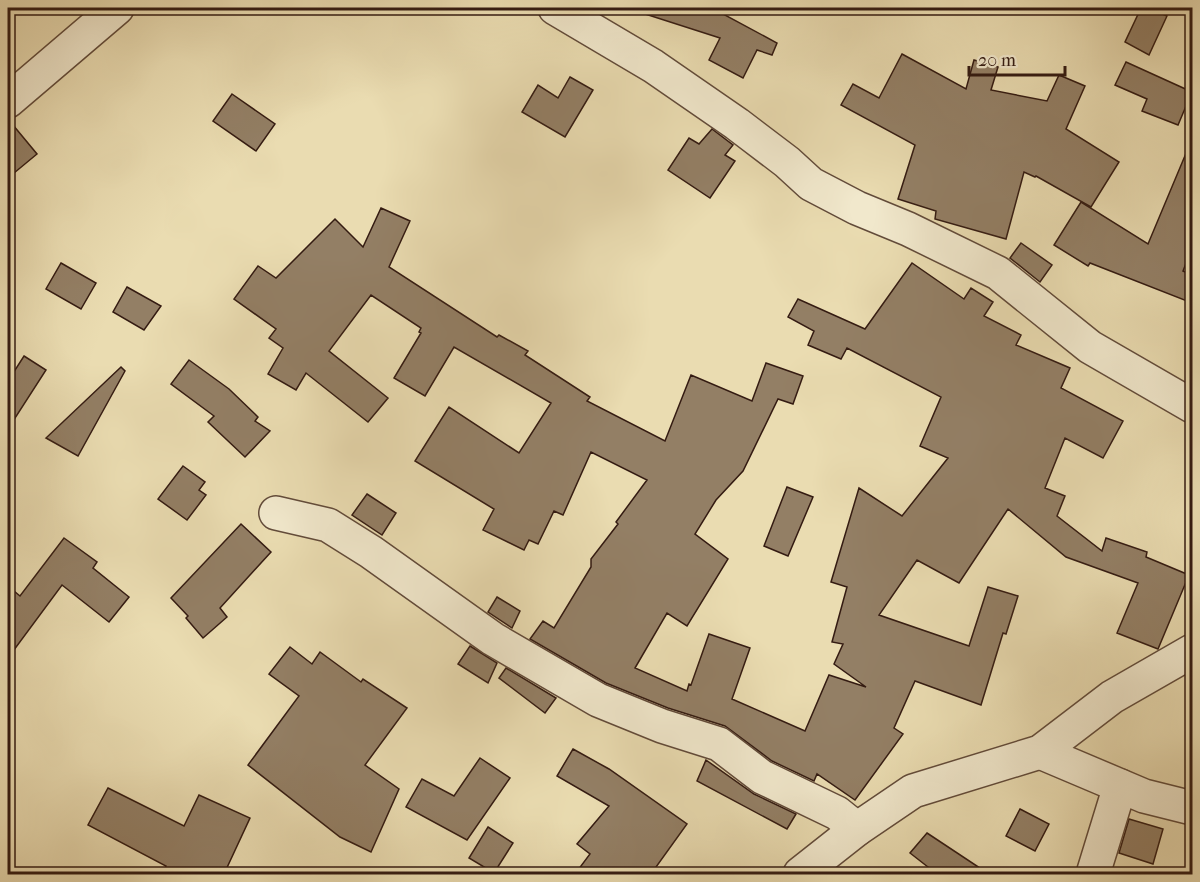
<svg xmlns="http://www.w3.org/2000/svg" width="1200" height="882" font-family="'IM FELL French Canon',serif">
  <rect width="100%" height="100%" fill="#eadcb1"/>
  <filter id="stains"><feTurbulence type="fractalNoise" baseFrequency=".00333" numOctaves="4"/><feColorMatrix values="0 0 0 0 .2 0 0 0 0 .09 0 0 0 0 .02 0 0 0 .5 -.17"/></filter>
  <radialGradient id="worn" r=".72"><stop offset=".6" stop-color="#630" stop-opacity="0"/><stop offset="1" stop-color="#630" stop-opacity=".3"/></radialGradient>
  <g fill="#937f65" stroke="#341b12" stroke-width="1.5">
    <path d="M643,8H712L777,43L772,55L757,50L743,78L709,60L720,38L642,13Z"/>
    <path d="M1141,8H1149L1167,16L1149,55L1125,42Z"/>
    <path d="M902,54L966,89L974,60L998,67L991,90L1047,101L1059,75L1085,86L1066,129L1119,162L1091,207L1036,176L1035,177L1024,172L1006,239L935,219L936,211L898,199L915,145L841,105L853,84L879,98Z"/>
    <path d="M1126,62L1192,92L1178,125L1142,111L1147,99L1115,85Z"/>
    <path d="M570,77L593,90L565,137L522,112L538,85L558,98Z"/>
    <path d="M232,94L275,124L256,151L213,121Z"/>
    <path d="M8,119L37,154L8,178Z"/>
    <path d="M712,129L733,145L725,155L735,161L710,198L668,170L689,138L699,144Z"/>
    <path d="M1192,139V248L1183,271L1192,275V303L1090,263L1088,266L1054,245L1081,202L1148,244Z"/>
    <path d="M381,208L410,221L389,267L497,337L499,335L528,351L525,355L590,397L587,401L665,441L691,375L752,401L766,363L803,376L793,404L778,399L743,471L716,500L695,534L728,559L687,626L667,613L635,668L687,691L689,684L691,685L709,634L750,648L732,699L805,731L829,675L866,687L834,664L843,644L832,642L847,587L831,582L859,488L902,516L948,458L920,446L941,397L847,348L841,359L808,345L814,331L788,317L798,299L865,329L912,263L964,299L971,288L993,302L984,316L1021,335L1016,345L1070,368L1061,388L1123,421L1103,458L1065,438L1045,488L1065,496L1057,516L1102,551L1106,538L1147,552L1146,557L1189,575L1158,649L1117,633L1138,583L1066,557L1008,509L959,583L917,560L879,615L969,646L988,587L1018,596L1006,634L1003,633L981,705L915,681L894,728L903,734L855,800L817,774L814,781L772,761L725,726L668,708L606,683L530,639L543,621L554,628L591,567V559L618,524L616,522L647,480L591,452L563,515L554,511L538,544L529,540L524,550L483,530L494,509L415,461L449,407L519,453L551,403L454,347L425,396L394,378L421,333L419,332L421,328L371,295L329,351L388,398L368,422L306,373L296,390L268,374L283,348L269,338L276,329L234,299L258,266L276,278L335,219L363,247Z"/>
    <path d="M1021,243L1052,265L1040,282L1010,258Z"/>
    <path d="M61,263L96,283L81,309L46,289Z"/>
    <path d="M127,287L161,306L144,330L113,312Z"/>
    <path d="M24,356L46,370L8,429V381Z"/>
    <path d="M189,360L229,389L258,417L255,421L270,431L245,457L208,422L214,416L171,384Z"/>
    <path d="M121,367L125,371L78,456L46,438Z"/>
    <path d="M183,466L205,482L199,490L206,495L187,520L158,499Z"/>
    <path d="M787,487L813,497L788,556L764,546Z"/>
    <path d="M367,494L396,513L382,535L352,515Z"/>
    <path d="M241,524L271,552L220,608L227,617L203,638L186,618L188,616L171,598Z"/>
    <path d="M64,538L97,562L93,568L129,597L109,622L62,585L8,658V586L20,596Z"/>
    <path d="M497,597L520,611L512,628L488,612Z"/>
    <path d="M470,646L497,663L488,683L458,664Z"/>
    <path d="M290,647L312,664L320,652L361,682L363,679L407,708L365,765L399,789L371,852L340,837L248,765L299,696L269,674Z"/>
    <path d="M506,668L556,698L545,713L499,678Z"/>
    <path d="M573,749L609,769L687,824L651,874H575L590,854L577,844L609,806L557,776Z"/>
    <path d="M480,758L510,778L467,840L406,807L422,779L454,796Z"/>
    <path d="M706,760L754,794L796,814L787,829L697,781Z"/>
    <path d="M108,788L184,826L199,795L250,818L224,874H162L166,866L88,825Z"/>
    <path d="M1020,809L1049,824L1035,851L1006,836Z"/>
    <path d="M1129,819L1163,829L1153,864L1119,853Z"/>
    <path d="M488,827L513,843L494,873L469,858Z"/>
    <path d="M927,833L989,874H937L910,853Z"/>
  </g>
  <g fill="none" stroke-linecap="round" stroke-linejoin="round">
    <g stroke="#624b3a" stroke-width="36">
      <g id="minor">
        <path d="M555,8L653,66L737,124L787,162L811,184L857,208L908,229L998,273L1090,347L1192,406"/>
        <path d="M8,101L117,8"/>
        <path d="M276,513L328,525L371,552L493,639L598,700L662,726L719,744L762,777L837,813L857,829"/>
        <path d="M1040,752L1144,796L1192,808"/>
        <path d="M800,874L857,829L913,791L1040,752L1112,697L1192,651"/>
        <path d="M1093,874L1120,786"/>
      </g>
    </g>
    <use href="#minor" stroke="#f1e8cc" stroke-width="33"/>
  </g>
  <rect width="1200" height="882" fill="none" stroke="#eadcb1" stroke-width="30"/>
  <rect x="9" y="9" width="1182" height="864" fill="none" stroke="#341b12" stroke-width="3"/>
  <rect x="15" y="15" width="1170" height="852" fill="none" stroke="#341b12" stroke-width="1.5"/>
  <path d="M969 66v9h96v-9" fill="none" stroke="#341b12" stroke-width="3"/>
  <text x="978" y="66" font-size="18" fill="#341b12" stroke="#f1e8cc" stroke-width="4.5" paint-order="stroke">20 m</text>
  <rect width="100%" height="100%" filter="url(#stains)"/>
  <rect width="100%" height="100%" fill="url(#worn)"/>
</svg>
